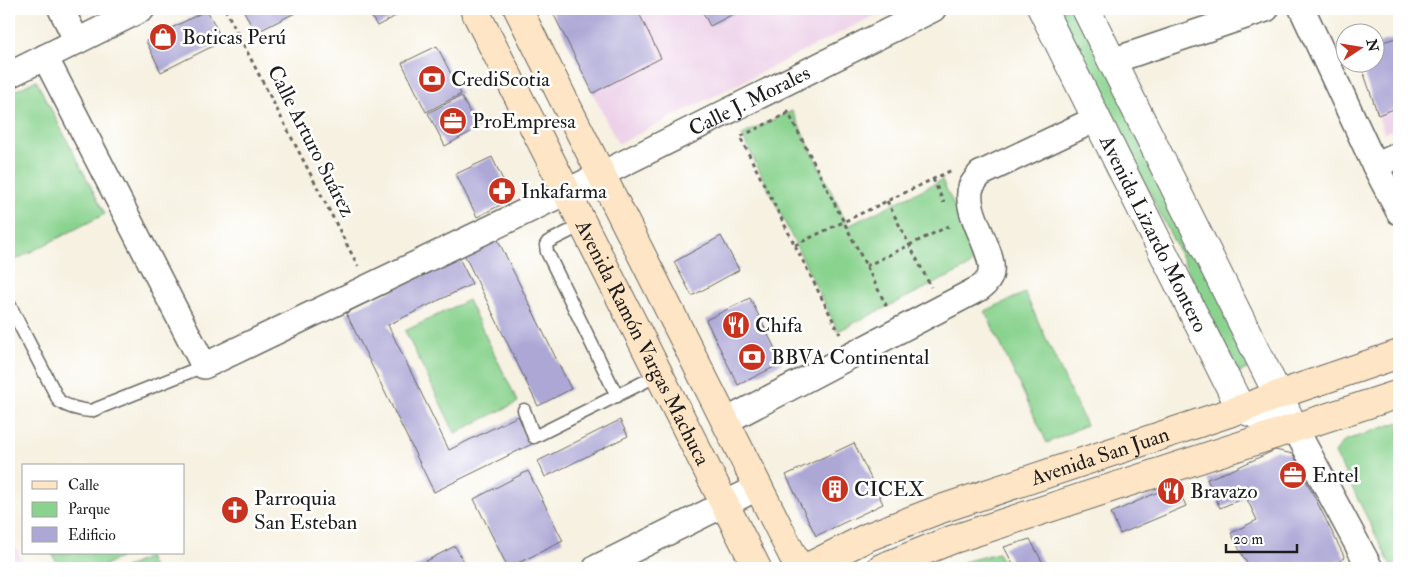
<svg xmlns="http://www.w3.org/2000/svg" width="1408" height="577" font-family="'IM FELL Double Pica',serif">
  <rect width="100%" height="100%" fill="#fff"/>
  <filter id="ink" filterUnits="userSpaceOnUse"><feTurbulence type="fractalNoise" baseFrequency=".02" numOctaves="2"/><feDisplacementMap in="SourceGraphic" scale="10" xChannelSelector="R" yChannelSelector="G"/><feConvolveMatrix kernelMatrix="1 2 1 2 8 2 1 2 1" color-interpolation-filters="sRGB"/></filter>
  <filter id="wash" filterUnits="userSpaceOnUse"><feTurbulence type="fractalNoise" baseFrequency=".0096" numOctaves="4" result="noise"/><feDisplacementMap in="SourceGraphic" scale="20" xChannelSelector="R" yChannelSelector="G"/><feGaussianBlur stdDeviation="1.12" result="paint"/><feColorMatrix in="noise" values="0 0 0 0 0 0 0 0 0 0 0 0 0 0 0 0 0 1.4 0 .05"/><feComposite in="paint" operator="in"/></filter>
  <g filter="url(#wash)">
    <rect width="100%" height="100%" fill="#f6f1e1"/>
    <g fill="#edd1e9">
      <path d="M551,9H888L618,144Z"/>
      <path d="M1399,37V128L1384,133L1360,63L1376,62V44Z"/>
      <path d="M9,534L26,568H9Z"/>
    </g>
    <g fill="#8ad38f" stroke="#537856">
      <path d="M1059,9H1080L1254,365L1239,373Z"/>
      <path d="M36,80L105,214L9,263V94Z"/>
      <path d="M792,111L848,226L942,180L973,245L974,257L970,266L838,331L742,135Z"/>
      <path d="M1025,293L1086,425L1047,443L985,311Z"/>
      <path d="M468,300L518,402L455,433L405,331Z"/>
      <path d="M1399,422V568H1392L1335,453L1344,441Z"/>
      <path d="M52,553H124L125,555L99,568H59Z"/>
      <path d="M998,553L1006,568H966L963,562Z"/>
      <path d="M148,557L153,568H125Z"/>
    </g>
    <g id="blocks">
      <g fill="#ada7d6">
        <path d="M243,9H303L255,33Z"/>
        <path d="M367,9H409L377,26Z"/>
        <path d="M551,9H637L661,58L593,93Z"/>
        <path d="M701,9H743L710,26Z"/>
        <path d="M207,10L223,41L161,72L146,41Z"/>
        <path d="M1399,37V107L1378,115L1360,62H1376V44Z"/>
        <path d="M437,46L461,94L426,112L402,63Z"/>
        <path d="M461,96L478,128L445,146L428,113Z"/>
        <path d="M492,157L512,199L477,217L456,174Z"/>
        <path d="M1399,161V198L1383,166Z"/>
        <path d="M721,236L739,270L692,296L674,262Z"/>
        <path d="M497,238L571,389L538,406L464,254Z"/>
        <path d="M459,258L472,284L388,325L449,450L518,416L532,444L434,492L346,313Z"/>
        <path d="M750,298L782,363L738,385L706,320Z"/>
        <path d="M620,420L628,436L545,477L538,461Z"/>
        <path d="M854,443L883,504L816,536L786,475Z"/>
        <path d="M1275,450L1293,454L1345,558L1325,568H1249L1231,533L1257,520L1246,497L1220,508L1207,479L1232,470Z"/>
        <path d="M528,471L563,541L508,568L474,499Z"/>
        <path d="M1176,484L1186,506L1120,534L1111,513Z"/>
        <path d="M1030,539L1045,567L1042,568H1015L1004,547Z"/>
        <path d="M455,546L467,568H413Z"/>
        <path d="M954,563L957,568H939Z"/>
      </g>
    </g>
  </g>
  <g filter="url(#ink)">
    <use href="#blocks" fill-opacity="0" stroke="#686761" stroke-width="1"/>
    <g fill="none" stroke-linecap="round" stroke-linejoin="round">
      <g stroke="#686761" stroke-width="15">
        <g id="service">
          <path d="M582,225L548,242L546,245L547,252L617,396"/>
          <path d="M10,306L59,401C69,408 79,410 91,411L204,366"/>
          <path d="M524,410L534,437L658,375"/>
        </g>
      </g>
      <g stroke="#686761" stroke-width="28">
        <g id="minor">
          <path d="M61,9L77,41"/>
          <path d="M1302,9L1375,166L1399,212"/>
          <path id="s1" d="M45,57L204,366L566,192L933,9"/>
          <path d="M1112,61L1266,9"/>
          <path d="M9,75L142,9"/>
          <path d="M1375,166L1399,155"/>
          <path d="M726,421L980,288C983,286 986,283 988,280C1003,259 962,215 971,187C973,183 977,178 980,174L1096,119"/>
          <path d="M1295,428L1370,568"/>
          <path d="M596,568L759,487"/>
        </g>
      </g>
      <g stroke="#686761" stroke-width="30">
        <g id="tertiary">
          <path id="s2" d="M1042,9L1241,409L1295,428"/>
          <path d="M1086,9L1288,415"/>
        </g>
      </g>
      <g stroke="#686761" stroke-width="30">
        <g id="secondary">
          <path id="s3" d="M474,9L757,568"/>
          <path d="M518,9L799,568"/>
          <path id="s4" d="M806,568L868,537L938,510L1241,409L1278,395L1399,354"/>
          <path d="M881,568L951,540L1399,394"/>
        </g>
      </g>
      <g stroke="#686761" stroke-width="3" stroke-dasharray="4 4" stroke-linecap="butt">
        <path d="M225,9L358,266"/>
        <path d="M787,110L888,309"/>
        <path d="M788,113L740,137L840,334"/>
        <path d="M933,179L944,203"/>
        <path d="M887,201L931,287"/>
        <path d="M795,245L952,170"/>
        <path d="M866,266L951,225"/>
      </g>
      <use href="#service" stroke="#fff" stroke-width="12"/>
      <use href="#minor" stroke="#fff" stroke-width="25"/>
      <use href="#tertiary" stroke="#fff" stroke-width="28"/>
      <use href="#secondary" stroke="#fde5c5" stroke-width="28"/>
    </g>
  </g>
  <defs>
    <g id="shop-disc" transform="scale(1.4375)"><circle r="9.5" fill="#c8321e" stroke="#fff"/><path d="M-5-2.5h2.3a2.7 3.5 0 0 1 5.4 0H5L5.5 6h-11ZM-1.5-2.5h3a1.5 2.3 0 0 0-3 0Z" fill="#fff"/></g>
    <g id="bank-disc" transform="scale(1.4375)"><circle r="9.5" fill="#c8321e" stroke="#fff"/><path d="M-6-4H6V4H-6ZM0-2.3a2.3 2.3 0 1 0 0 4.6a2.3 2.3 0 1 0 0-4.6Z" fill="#fff"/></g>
    <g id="office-disc" transform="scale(1.4375)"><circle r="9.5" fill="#c8321e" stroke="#fff"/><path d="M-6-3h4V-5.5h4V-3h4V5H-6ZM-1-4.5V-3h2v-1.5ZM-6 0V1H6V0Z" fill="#fff"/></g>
    <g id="pharmacy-disc" transform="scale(1.4375)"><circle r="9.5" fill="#c8321e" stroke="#fff"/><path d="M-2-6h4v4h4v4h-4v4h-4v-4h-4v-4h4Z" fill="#fff"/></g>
    <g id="restaurant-disc" transform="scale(1.4375)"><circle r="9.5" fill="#c8321e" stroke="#fff"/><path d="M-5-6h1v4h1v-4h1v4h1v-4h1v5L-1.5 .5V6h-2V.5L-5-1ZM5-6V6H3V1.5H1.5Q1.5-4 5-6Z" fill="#fff"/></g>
    <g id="building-disc" transform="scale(1.4375)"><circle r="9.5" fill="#c8321e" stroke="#fff"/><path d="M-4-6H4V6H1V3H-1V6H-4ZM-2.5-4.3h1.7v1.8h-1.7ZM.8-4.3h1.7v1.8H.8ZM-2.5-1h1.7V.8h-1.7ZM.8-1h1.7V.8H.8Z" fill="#fff"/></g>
    <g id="church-disc" transform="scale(1.4375)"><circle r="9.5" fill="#c8321e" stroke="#fff"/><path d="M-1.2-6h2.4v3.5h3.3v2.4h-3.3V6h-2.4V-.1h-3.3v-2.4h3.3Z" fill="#fff"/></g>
  </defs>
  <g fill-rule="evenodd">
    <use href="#shop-disc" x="163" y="37"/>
    <use href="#bank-disc" x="432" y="79"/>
    <use href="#office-disc" x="453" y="121"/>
    <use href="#pharmacy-disc" x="502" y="191"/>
    <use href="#restaurant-disc" x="736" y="325"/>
    <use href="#bank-disc" x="752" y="357"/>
    <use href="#office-disc" x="1293" y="475"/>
    <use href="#building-disc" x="835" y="489"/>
    <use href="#restaurant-disc" x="1171" y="491"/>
    <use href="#church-disc" x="235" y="510"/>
  </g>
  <g text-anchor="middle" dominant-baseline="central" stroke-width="5" stroke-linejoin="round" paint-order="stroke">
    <g font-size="21" fill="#1c1c1c" stroke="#fff" text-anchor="start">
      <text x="182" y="37">Boticas Perú</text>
      <text x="451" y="79">CrediScotia</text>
      <text x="472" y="121">ProEmpresa</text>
      <text x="521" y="191">Inkafarma</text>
      <text x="755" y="325">Chifa</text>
      <text x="771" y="357">BBVA Continental</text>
      <text x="1312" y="475">Entel</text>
      <text x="854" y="489">CICEX</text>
      <text x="1190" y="491">Bravazo</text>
      <text x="254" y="498">Parroquia<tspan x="254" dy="24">San Esteban</tspan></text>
    </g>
    <g font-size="21" fill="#1c1c1c" stroke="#fff">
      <text stroke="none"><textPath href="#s1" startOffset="954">Calle J. Morales</textPath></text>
      <text transform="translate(311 141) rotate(63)">Calle Arturo Suárez</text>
      <text stroke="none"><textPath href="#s2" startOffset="251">Avenida Lizardo Montero</textPath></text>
      <text stroke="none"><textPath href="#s3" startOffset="374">Avenida Ramón Vargas Machuca</textPath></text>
      <text stroke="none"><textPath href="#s4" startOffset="315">Avenida San Juan</textPath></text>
    </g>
  </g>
  <rect width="1408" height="577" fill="none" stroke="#fff" stroke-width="30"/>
  <rect x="22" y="464" width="162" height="90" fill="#ffffff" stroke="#a4a4a4"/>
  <rect x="32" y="481" width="25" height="8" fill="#fde5c5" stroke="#a4a4a4"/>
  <text x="68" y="490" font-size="15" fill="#1c1c1c">Calle</text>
  <rect x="32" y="502" width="25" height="15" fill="#8ad38f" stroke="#a4a4a4"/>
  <text x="68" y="514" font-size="15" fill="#1c1c1c">Parque</text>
  <rect x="32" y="527" width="25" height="15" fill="#ada7d6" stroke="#a4a4a4"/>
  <text x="68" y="540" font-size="15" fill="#1c1c1c">Edificio</text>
  <g transform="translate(1360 48) rotate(78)"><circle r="24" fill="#ffffff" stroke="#a4a4a4"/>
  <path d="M0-4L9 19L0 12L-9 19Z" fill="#c8321e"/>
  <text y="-8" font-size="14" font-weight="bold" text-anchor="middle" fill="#1c1c1c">N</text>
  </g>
  <path d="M1226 544v8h71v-8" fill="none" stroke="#1c1c1c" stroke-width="2.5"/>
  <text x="1233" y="544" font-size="15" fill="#1c1c1c" stroke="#ffffff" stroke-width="4" paint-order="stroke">20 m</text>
</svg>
